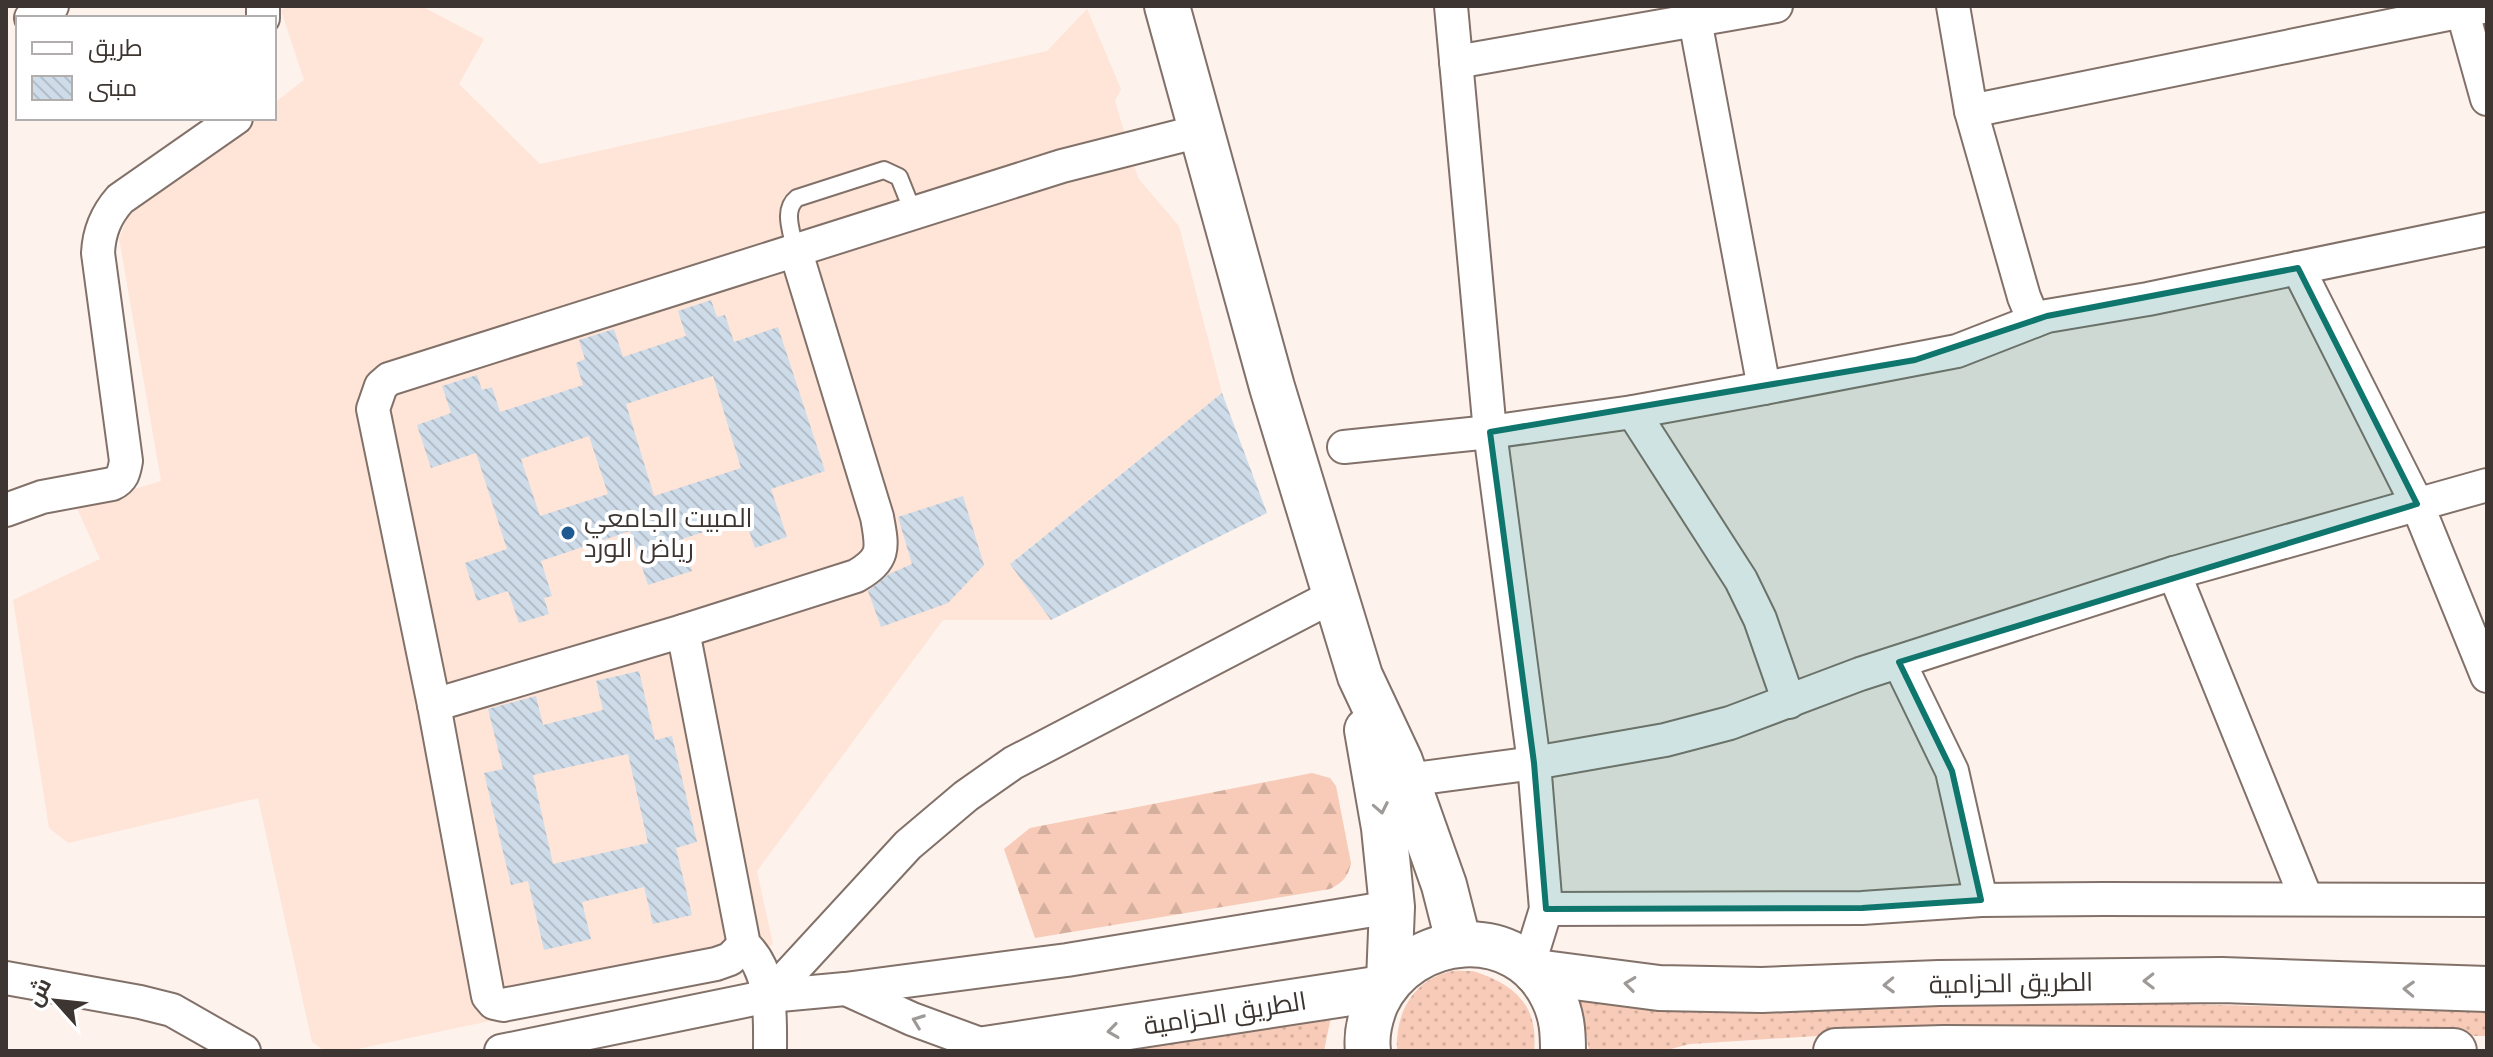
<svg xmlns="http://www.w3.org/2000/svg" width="2493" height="1057" font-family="'Space Grotesk',Cairo,sans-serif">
  <defs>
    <pattern id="grass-dots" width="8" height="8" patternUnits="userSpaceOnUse" patternTransform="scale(2)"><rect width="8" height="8" fill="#f7cbb7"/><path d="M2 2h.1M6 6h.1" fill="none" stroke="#d5af9e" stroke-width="1.8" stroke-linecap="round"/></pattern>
    <pattern id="forest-firs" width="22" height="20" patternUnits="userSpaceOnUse" patternTransform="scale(2)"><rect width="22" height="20" fill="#f7cbb7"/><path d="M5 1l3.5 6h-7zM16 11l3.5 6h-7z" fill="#d5af9e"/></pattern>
    <pattern id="building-back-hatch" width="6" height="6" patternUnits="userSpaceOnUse" patternTransform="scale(2)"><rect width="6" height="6" fill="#cedce9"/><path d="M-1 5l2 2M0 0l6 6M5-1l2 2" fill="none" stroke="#b2bdc8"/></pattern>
  </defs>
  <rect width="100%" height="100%" fill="#fdf2ec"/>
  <path fill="#ffe4d8" d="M291,6H421L484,39L459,84L540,164L1047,51L1087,9L1121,89L1115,101L1138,178L1179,226L1222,393L1011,563L1051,620H943L757,871L773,944L737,969L348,1051H325L312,1042L258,798L68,843L49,828L13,600L100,559L76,506L161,481L119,238L131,210L254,118H274V103L304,80L281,10Z"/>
  <g fill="url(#grass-dots)">
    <path d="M1473,971C1514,984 1539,1005 1534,1051H1397C1395,1016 1411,982 1448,972C1455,970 1465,971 1473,971Z"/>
    <path d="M1579,996L1840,1009L2064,1001L2487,1012V1036L1848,1034L1690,1044L1663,1051H1589Z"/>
    <path d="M1333,1007L1324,1051H1119L1134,1049Z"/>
  </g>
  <path fill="url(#forest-firs)" d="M1312,773L1330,778L1336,786L1351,863C1348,877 1343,882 1330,889L1035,938L1004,849L1030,828Z"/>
  <g fill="url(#building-back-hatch)" fill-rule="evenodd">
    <path d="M711,300L717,317L725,315L734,342L778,327L825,471L771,489L787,537L755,548L745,519L682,539L692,571L648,585L630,531L541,561L552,596L544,598L549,614L519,623L508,591L477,601L465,563L507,549L476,453L431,468L417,425L451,413L442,386L477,375L482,390L492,387L500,412L583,385L576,363L585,359L579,340L614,329L623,357L686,336L678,311ZM713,376L741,468L654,496L626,404ZM589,436L608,494L540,516L521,459Z"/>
    <path d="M1222,393L1267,513L1051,620L1010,564Z"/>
    <path d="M963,496L984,565L948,603L881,627L868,591L889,574L912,564L898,517Z"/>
    <path d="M639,671L655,740L672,736L697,842L676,848L692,915L653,924L644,887L582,902L591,939L544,950L528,881L511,885L484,773L503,769L488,709L536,696L543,725L603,710L596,681ZM628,754L648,843L553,864L533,775Z"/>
  </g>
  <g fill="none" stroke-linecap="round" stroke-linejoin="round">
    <g stroke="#827169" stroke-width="20">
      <path id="lane" d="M795,249C792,232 782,210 797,198L884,170L899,177L913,212"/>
    </g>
    <g stroke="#827169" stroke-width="36">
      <g id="street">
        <path d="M1451,6L1490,432L1534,763L1546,909L1528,967"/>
        <path d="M1953,6L1971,111L2487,6"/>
        <path d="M2461,6L2487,99"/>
        <path d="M31,18L52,6"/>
        <path d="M263,18V6"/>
        <path d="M1695,20L1764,388"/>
        <path d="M1456,62L1776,6"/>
        <path d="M1971,111L2024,297L2034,321L2047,316L2148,299L2487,229"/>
        <path d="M2298,268L2417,504L2487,676"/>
        <path d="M1633,412L1741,580L1760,619L1789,702"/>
        <path d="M1344,447L1490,432L1633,412L1764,388L1957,351L2034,321"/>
        <path d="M6,510L42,497L112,484C123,479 124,472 126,461L98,253C99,231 106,215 120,199L236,118"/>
        <path d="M2174,573L2306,898"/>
        <path d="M683,631L856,576C885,559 883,549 877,517L795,249"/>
        <path d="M1899,662L1952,771L1981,900"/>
        <path d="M434,705L683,631L744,945C773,971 770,1015 770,1051"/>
        <path d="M1407,780L1534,763L1665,740L1730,723L1860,674L2174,573L2487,485"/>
        <path d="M1546,909L1862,908L1981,900L2104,899L2487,900"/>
        <path d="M744,945L730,959L716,964L503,1005L494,1003L488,996L434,705L373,409L381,386L389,379L1062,166L1200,131"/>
        <path d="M6,978L140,1002L172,1010L244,1051"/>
        <path d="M846,989L912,1019L991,1048"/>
        <path d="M769,996L908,845L966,796L1013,763L1335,595"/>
        <path d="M501,1051L769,996L845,989L1067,960L1392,907"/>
      </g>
    </g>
    <g stroke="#827169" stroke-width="48">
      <g id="secondary">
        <path d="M1167,6L1272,387L1360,676L1400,761L1444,885L1459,944"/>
        <path d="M1367,730L1384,828L1392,907L1389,981"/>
      </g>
    </g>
    <g stroke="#827169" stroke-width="48">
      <g id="highway">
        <path d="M1536,972L1659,988L1762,990L1939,983L2222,980L2487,989"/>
        <path d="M972,1051L1383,988"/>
        <path d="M1368,1051C1366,1035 1370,1018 1376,1003C1410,931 1517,921 1553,997C1562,1015 1563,1032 1563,1051"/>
        <path d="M1836,1051L1944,1048L2454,1051"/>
      </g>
    </g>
    <use href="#lane" stroke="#fff" stroke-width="16"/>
    <use href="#street" stroke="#fff" stroke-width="32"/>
    <use href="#secondary" stroke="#fff" stroke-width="44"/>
    <use href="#highway" stroke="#fff" stroke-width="44"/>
  </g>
  <defs><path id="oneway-chevron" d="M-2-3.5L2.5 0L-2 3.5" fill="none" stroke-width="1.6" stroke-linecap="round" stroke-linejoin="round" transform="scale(2)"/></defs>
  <g stroke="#9e9a98">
    <use href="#oneway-chevron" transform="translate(1381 808) rotate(79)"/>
    <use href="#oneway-chevron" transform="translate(2149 981) rotate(179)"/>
    <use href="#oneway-chevron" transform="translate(1630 984) rotate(-173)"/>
    <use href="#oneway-chevron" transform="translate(1889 985) rotate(178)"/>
    <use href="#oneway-chevron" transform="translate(2409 989) rotate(-178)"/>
    <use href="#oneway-chevron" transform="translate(918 1021) rotate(-159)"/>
    <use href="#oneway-chevron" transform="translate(1113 1031) rotate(172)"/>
  </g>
  <path fill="#0f766e" fill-opacity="0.2" stroke="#0f766e" stroke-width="6" stroke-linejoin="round" d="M2298,268L2417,504L1899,662L1952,771L1981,900L1862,908L1546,909L1534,763L1490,432L1915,360L2047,316Z"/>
  <circle fill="#1e5a91" stroke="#fff" stroke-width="3" cx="568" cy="533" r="8"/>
  <g text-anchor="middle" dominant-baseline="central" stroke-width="8" stroke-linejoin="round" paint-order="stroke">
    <g font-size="26" fill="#3c3531" stroke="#fff" text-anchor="start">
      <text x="584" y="518">المبيت الجامعي<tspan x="584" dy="30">رياض الورد</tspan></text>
    </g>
    <g font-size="26" fill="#3c3531" stroke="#fff">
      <text transform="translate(2011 983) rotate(-1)">الطريق الحزامية</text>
      <text transform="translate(1225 1013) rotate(-9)">الطريق الحزامية</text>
    </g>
  </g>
  <rect width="2493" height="1057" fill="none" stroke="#3c3531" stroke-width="16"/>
  <rect x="16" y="16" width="260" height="104" fill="#ffffff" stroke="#b1aead" stroke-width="2"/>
  <rect x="32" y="42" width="40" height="12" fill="#ffffff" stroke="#b1aead" stroke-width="2"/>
  <text x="88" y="56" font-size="24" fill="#3c3531">طريق</text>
  <rect x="32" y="76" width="40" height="24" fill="url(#building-back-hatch)" stroke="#b1aead" stroke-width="2"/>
  <text x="88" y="96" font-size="24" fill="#3c3531">مبنى</text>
  <g transform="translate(56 1001) rotate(297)" stroke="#ffffff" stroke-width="6" paint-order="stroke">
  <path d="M0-6L14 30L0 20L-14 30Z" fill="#3c3531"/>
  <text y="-12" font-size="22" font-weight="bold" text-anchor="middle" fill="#3c3531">ش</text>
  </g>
</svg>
